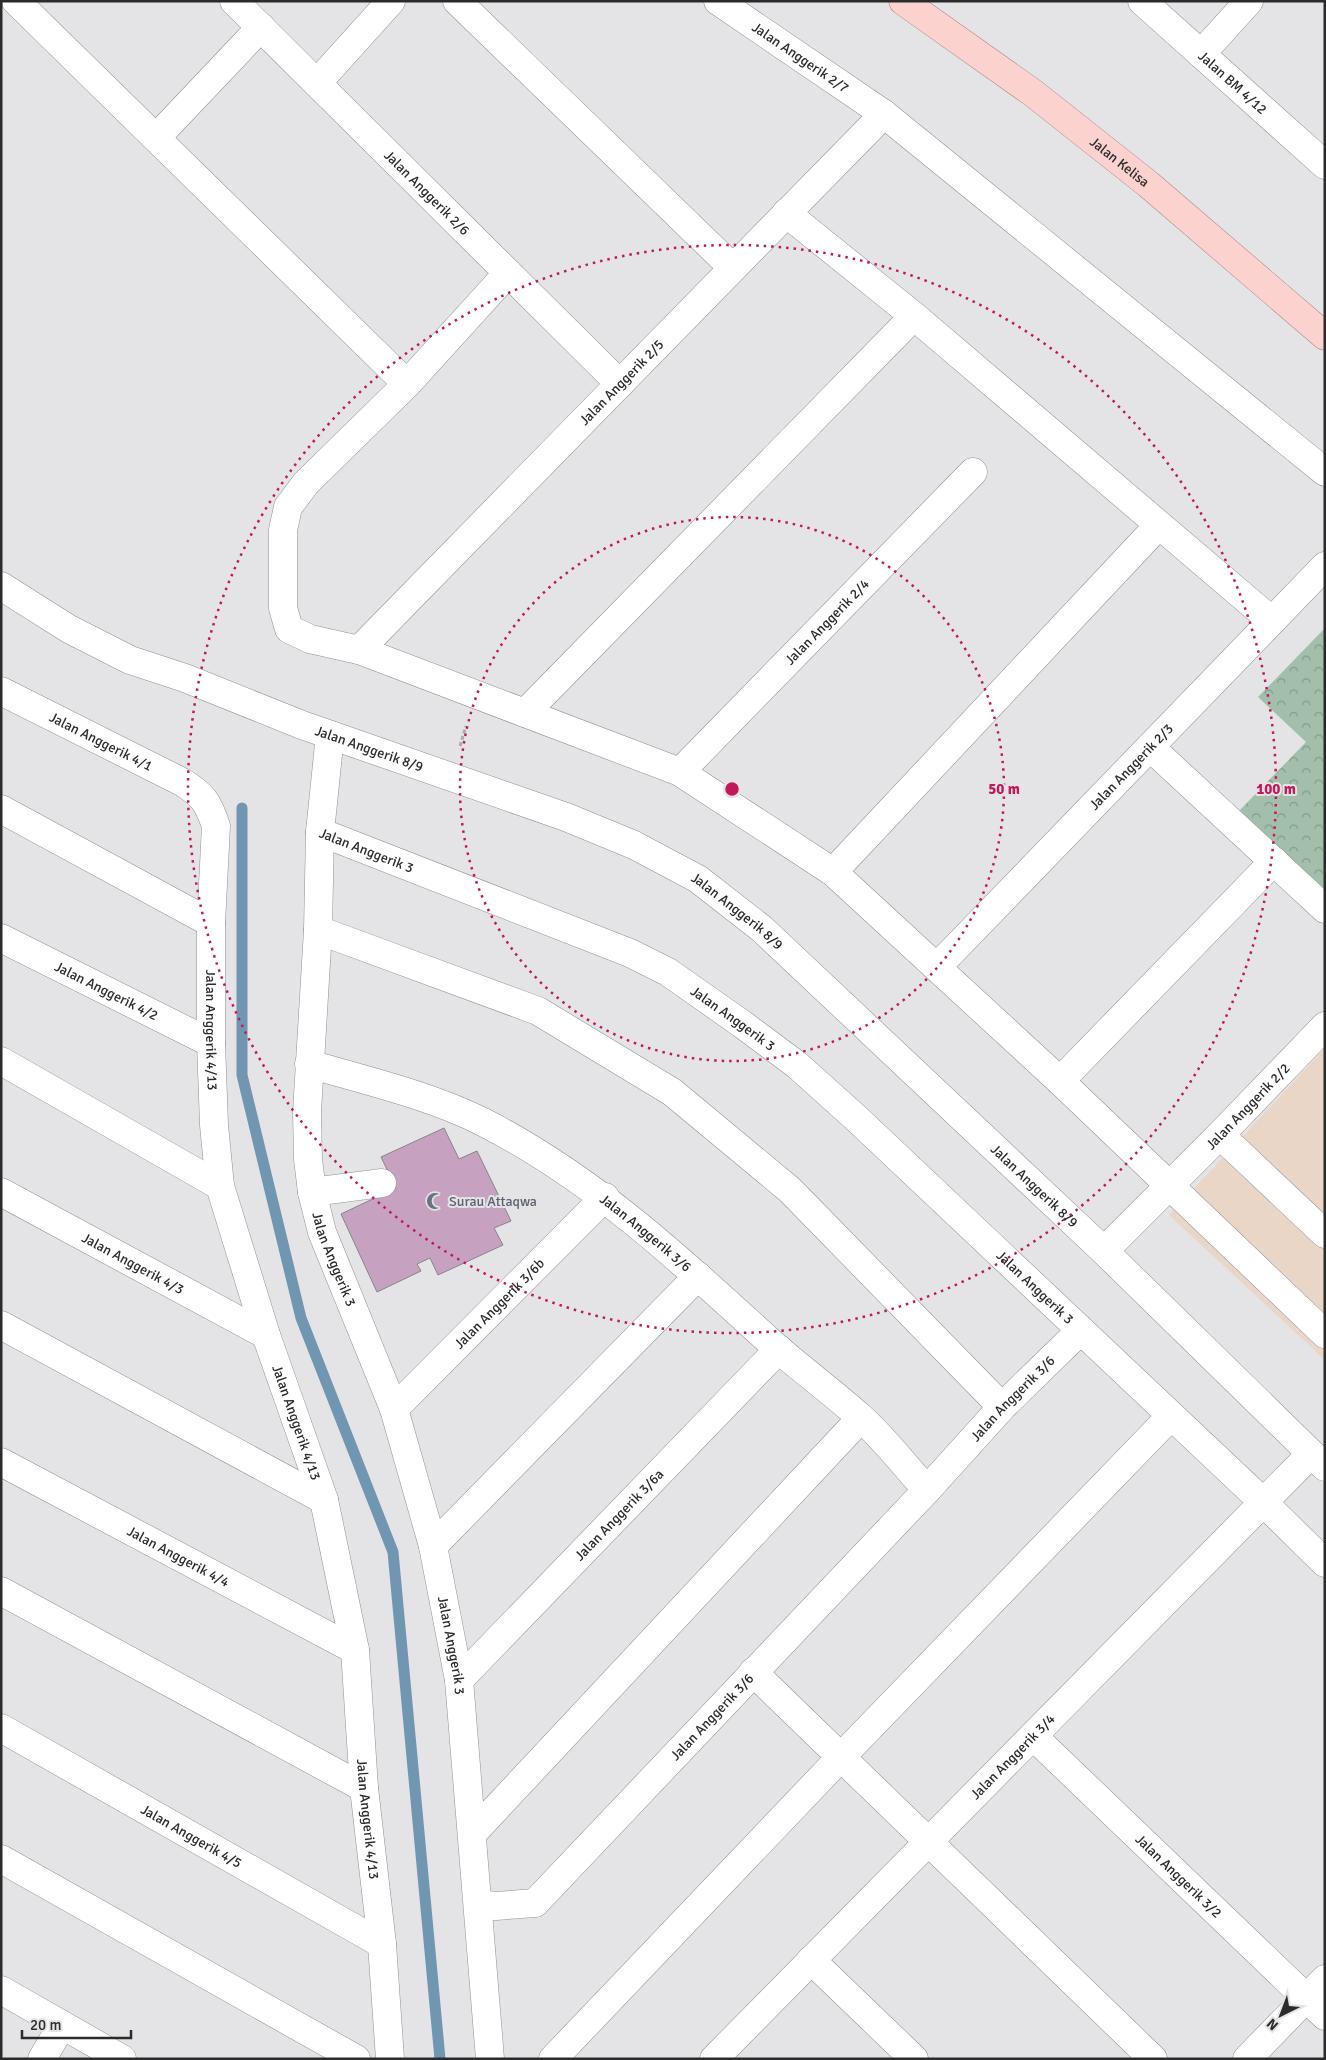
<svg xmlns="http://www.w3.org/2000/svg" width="1326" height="2060" font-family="Signika,sans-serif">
  <defs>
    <pattern id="park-crowns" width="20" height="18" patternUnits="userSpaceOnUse" patternTransform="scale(1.25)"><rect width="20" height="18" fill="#a1bfab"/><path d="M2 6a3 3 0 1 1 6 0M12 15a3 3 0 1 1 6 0" fill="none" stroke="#839b8b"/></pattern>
  </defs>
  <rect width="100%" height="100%" fill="#e4e4e6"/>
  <path fill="#ead6c7" d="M1325,1048V1360L1169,1215Z"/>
  <path fill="url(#park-crowns)" d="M1325,628V892L1239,811L1306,742L1258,697Z"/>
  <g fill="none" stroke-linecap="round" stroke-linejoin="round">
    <path stroke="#7096b2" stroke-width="11" d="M242,808V1075L301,1318L393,1552L440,2059"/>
  </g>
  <path fill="#c7a2c0" stroke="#868486" d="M444,1128L459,1159L477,1151L511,1221L494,1228L503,1245L438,1275L430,1258L417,1264L421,1271L377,1292L341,1214L396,1188L381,1157Z"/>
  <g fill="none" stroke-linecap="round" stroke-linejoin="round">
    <g stroke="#919193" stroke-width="29">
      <g id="minor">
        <path d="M16,1L407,384"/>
        <path id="s1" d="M234,1L620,384"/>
        <path d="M457,1L733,268"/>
        <path id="s2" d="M718,1L884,114L1325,472"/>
        <path id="s3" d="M1142,1L1325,165"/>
        <path d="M1201,54L1249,1"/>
        <path d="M317,83L391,1"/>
        <path d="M156,138L261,27"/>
        <path d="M786,213L914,316L1272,621"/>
        <path d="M508,273L407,384L306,483L288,507L283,530V608L289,629L310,639L359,650L680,772L833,872L1060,1081L1325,1334"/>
        <path id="s4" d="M1,586L69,629L130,660L185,678L302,725L566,817L634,845L698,879L762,929L1104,1251L1325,1467"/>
        <path id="s5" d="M359,650L884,114"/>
        <path id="s6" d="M1,691L182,782C203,795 208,802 216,826L211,923V1043L214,1125L220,1186L266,1335L324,1500L355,1650L364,1788L382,1944L390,2059"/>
        <path d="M525,713L914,316"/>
        <path id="s7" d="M330,735L320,832L318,930L307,1112L308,1159L312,1192L322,1232L394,1409L433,1546L459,1680L490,2059"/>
        <path d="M1150,747L1325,909"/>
        <path id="s8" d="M680,772L973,472"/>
        <path d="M1,809L211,923"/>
        <path id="s9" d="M320,832L630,953L668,972L742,1024L797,1065L856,1118L1263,1502L1325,1563"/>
        <path d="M833,872L1158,526"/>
        <path d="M318,930L538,1011L672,1092L790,1190L1002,1407"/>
        <path id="s10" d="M1,938L211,1043"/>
        <path id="s11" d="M937,967L1325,566"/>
        <path d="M1,1061L220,1186"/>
        <path id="s12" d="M309,1064C365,1080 432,1096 483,1122C591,1177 680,1259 768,1340C798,1367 830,1390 859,1416C884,1438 905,1466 927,1490"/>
        <path d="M1060,1081L1274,861"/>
        <path d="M1220,1135L1325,1234"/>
        <path id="s13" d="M1,1192L266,1335"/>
        <path d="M312,1192L382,1183"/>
        <path id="s14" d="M1104,1251L1220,1135L1325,1026"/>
        <path d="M1,1325L324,1500"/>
        <path id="s15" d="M394,1409L605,1197"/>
        <path id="s16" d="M1,1462L355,1650"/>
        <path d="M433,1546L698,1276"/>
        <path d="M1,1591L364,1788"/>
        <path d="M753,1672L1153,2059"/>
        <path id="s17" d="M459,1680L779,1349"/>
        <path id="s18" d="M1,1728L382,1944"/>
        <path id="s19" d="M1033,1736L1325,2016"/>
        <path d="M473,1833L861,1418"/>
        <path d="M1,1859L356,2059"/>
        <path id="s20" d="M478,1904L496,1906L535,1903L927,1490L1002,1407L1081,1330"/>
        <path d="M811,1960L914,2059"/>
        <path d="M1,1990L122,2059"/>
        <path d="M42,2059L62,2025"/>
        <path d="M553,2059L841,1757L1171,1416"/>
        <path id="s21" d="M714,2059L1311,1454"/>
        <path d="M1247,2059L1325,1979"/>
      </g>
    </g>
    <g stroke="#b08480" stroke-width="29">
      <g id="major">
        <path id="s22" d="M903,1L1033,93L1148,184L1325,336"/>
      </g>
    </g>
    <path stroke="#ababad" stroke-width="3" stroke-dasharray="4 2.5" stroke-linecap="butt" d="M460,746L466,726"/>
    <use href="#minor" stroke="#fff" stroke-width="28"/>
    <use href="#major" stroke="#fbd2ce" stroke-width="28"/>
  </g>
  <g fill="none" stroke="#c2185b" stroke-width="2.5" stroke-dasharray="2.5 5">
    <circle cx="732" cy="789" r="272"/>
    <circle cx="732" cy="789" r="544"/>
  </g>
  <defs>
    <g id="mosque-bare" transform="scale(1.35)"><path d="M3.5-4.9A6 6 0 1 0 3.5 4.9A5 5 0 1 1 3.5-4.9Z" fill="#6b7280" stroke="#e4e4e6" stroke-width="2.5" paint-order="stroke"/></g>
  </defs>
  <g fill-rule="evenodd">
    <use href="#mosque-bare" x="435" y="1201"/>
  </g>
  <g text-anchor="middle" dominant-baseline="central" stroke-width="4" stroke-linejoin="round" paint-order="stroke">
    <g font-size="14" fill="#2b2b2c" stroke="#e4e4e6">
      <text stroke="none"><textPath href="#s2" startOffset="100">Jalan Anggerik 2/7</textPath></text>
      <text stroke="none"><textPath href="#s3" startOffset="122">Jalan BM 4/12</textPath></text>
      <text stroke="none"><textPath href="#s22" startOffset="270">Jalan Kelisa</textPath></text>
      <text stroke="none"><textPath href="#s1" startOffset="272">Jalan Anggerik 2/6</textPath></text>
      <text stroke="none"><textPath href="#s5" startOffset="375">Jalan Anggerik 2/5</textPath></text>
      <text stroke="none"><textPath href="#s8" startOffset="210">Jalan Anggerik 2/4</textPath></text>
      <text stroke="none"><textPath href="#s6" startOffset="112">Jalan Anggerik 4/1</textPath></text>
      <text stroke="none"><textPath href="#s4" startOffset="404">Jalan Anggerik 8/9</textPath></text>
      <text stroke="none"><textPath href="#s11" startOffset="279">Jalan Anggerik 2/3</textPath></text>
      <text stroke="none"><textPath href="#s9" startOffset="50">Jalan Anggerik 3</textPath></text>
      <text stroke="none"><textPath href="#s4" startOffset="809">Jalan Anggerik 8/9</textPath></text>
      <text stroke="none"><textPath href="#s10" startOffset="118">Jalan Anggerik 4/2</textPath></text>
      <text stroke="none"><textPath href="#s9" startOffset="455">Jalan Anggerik 3</textPath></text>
      <text stroke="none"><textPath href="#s6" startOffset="464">Jalan Anggerik 4/13</textPath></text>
      <text stroke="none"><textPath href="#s14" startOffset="204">Jalan Anggerik 2/2</textPath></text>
      <text stroke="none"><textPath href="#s4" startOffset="1214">Jalan Anggerik 8/9</textPath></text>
      <text stroke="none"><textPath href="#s12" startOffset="381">Jalan Anggerik 3/6</textPath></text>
      <text stroke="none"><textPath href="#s7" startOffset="529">Jalan Anggerik 3</textPath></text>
      <text stroke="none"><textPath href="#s13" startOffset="150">Jalan Anggerik 4/3</textPath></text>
      <text stroke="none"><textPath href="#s9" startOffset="860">Jalan Anggerik 3</textPath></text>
      <text stroke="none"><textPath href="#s15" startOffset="149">Jalan Anggerik 3/6b</textPath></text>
      <text stroke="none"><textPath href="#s20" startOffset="752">Jalan Anggerik 3/6</textPath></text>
      <text stroke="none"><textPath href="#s6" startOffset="869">Jalan Anggerik 4/13</textPath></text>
      <text stroke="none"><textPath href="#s17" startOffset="230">Jalan Anggerik 3/6a</textPath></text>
      <text stroke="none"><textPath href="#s16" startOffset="201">Jalan Anggerik 4/4</textPath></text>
      <text stroke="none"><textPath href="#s7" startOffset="934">Jalan Anggerik 3</textPath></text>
      <text stroke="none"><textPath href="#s20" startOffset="314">Jalan Anggerik 3/6</textPath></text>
      <text stroke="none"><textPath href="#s21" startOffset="425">Jalan Anggerik 3/4</textPath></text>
      <text stroke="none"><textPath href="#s6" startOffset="1274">Jalan Anggerik 4/13</textPath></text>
      <text stroke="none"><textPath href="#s18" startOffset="219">Jalan Anggerik 4/5</textPath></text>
      <text stroke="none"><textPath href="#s19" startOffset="202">Jalan Anggerik 3/2</textPath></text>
    </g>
    <g font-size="14" fill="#5b616d" stroke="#e4e4e6" text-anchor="start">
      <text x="449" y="1201">Surau Attaqwa</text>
    </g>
  </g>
  <circle cx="732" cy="789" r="8" fill="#c2185b" stroke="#e4e4e6" stroke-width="2.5"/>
  <g font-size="15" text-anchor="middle" font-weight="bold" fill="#c2185b" stroke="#e4e4e6" stroke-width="4" stroke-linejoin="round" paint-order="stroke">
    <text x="1004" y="794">50 m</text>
    <text x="1276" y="794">100 m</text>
  </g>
  <rect width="1326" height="2060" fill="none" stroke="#2b2b2c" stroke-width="5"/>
  <g transform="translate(1281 2015) rotate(222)" stroke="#e4e4e6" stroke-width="4" paint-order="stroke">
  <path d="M0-4L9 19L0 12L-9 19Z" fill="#2b2b2c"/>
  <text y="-8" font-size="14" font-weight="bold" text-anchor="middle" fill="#2b2b2c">N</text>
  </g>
  <path d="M22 2030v8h109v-8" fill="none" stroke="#2b2b2c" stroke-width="2.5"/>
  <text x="30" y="2030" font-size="15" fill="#2b2b2c" stroke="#e4e4e6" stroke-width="4" paint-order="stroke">20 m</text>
</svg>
